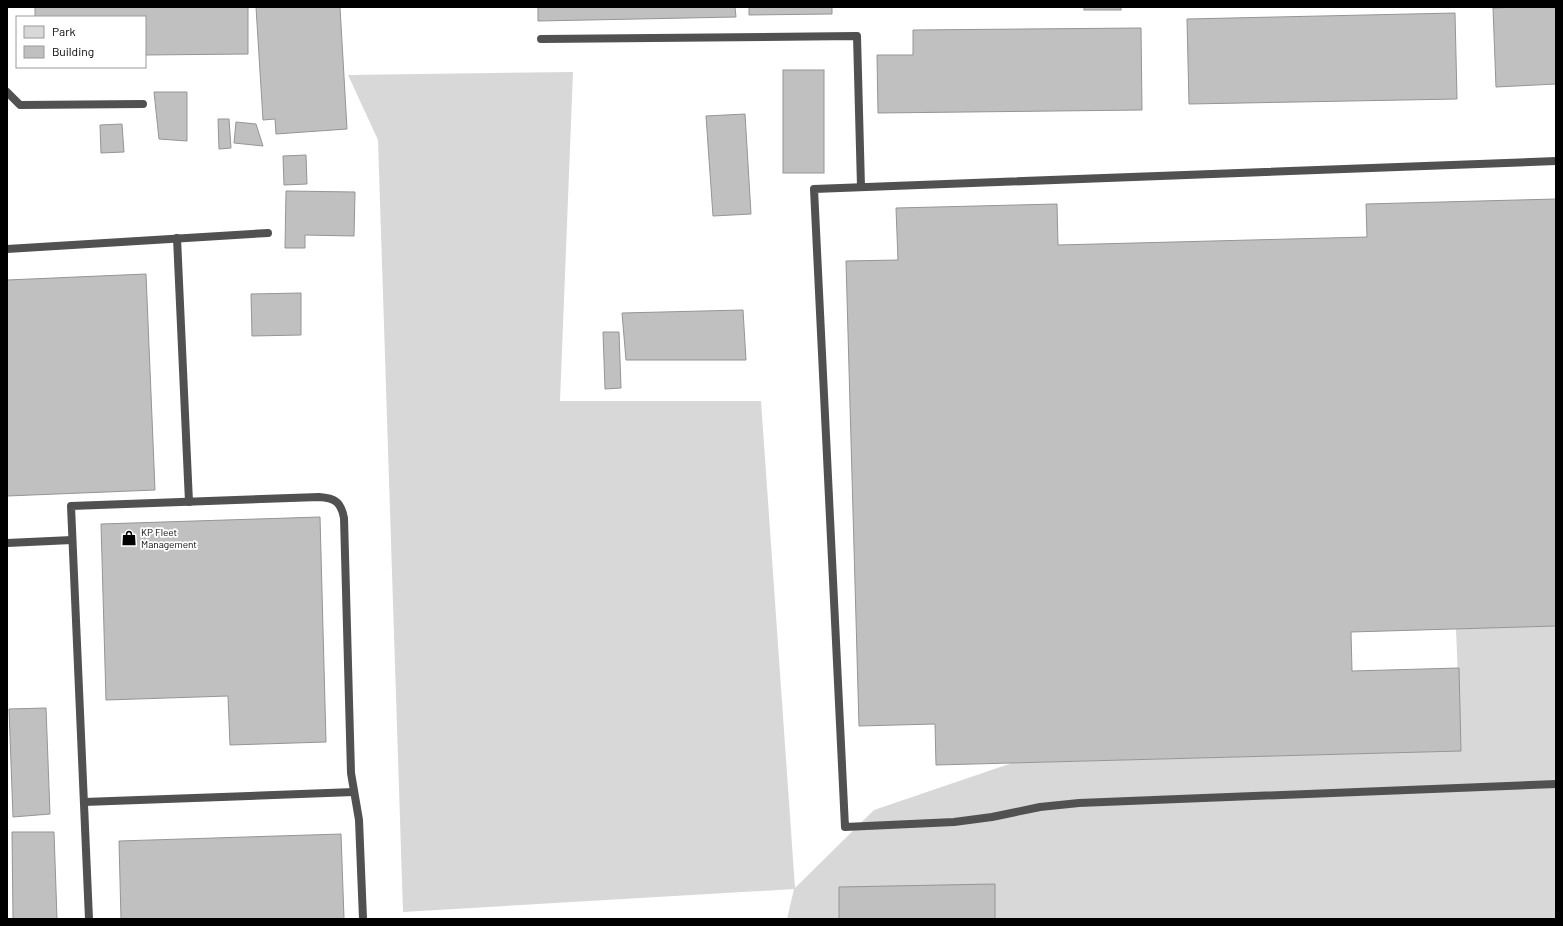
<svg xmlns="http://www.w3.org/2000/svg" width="1563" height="926" font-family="Barlow,sans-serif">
  <rect width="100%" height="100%" fill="#fff"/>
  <path fill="#d8d8d8" d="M573,72L560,401H761L795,888L874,810L1012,763L1461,751L1456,629L1556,626V919H787L794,889L403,912L378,140L348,75Z"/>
  <g fill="#c0c0c0" stroke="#959595">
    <path d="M35,7H248V54L145,55V17H35Z"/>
    <path d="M256,7H340L347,129L276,134L275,119L263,120Z"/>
    <path d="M538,7H735L736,17L538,21Z"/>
    <path d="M749,7H832V14L749,15Z"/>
    <rect x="1084" y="7" width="37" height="3"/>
    <path d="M1520,7H1556V84L1496,87L1493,8Z"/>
    <path d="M1455,13L1457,99L1189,104L1187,19Z"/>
    <path d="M1141,28L1142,110L878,113L877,55H913V30Z"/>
    <rect x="783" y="70" width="41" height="103"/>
    <path d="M154,92H187V141L159,139Z"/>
    <path d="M745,114L751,214L713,216L706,116Z"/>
    <path d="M218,119H229L231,148L219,149Z"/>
    <path d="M236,122L256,124L263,146L234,143Z"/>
    <path d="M122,124L124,152L101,153L100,125Z"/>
    <path d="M306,155L307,184L284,185L283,156Z"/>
    <path d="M286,191L355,192L354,236L305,235V248H285Z"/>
    <path d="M1556,199V626L1351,632L1352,671L1459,668L1461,751L936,765L935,724L859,726L846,261L898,260L896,208L1057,204L1058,245L1367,237L1366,204Z"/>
    <path d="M146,274L155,490L7,496V280Z"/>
    <path d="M301,293V335L252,336L251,294Z"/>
    <path d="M743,310L746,360H626L622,313Z"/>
    <path d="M603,332H619L621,388L605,389Z"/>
    <path d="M320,517L326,742L230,745L228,696L106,700L101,524Z"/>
    <path d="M46,708L50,814L13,817L9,709Z"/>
    <path d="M12,832H54L57,919H13Z"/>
    <path d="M341,834L344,919H121L119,841Z"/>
    <path d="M995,884V919H839V887Z"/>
  </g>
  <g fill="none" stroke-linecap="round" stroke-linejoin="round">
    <g stroke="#515151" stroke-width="8">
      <path d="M541,39L857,36L861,187"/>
      <path d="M7,92L20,105L143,104"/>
      <path d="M1556,161L814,189L845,827L954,822L992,817L1040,807L1079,803L1556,784"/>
      <path d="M177,238L189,502"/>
      <path d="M7,249L268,233"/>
      <path d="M7,543L72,540"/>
      <path d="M84,802L354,792"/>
      <path d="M89,919L71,506L319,497C335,498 341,502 344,518L351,773L359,820L363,919"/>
    </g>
  </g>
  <defs>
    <g id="shop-bare" transform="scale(1.2)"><path d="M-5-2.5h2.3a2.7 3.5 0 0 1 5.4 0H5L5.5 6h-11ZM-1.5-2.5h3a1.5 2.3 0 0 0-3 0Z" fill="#000" stroke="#fff" stroke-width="2.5" paint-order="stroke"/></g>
  </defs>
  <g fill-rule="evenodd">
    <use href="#shop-bare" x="129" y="538"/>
  </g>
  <g text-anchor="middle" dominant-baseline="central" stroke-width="3.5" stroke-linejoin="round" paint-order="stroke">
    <g font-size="10" fill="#000" stroke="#fff" text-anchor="start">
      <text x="141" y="532">KP Fleet<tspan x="141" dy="12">Management</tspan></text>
    </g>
  </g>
  <rect width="1563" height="926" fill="none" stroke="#000000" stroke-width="16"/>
  <rect x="16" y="16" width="130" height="52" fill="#ffffff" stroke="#999999"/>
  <rect x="24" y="26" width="20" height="12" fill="#d8d8d8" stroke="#999999"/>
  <text x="52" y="36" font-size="12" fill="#000000">Park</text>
  <rect x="24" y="46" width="20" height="12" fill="#c0c0c0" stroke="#999999"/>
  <text x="52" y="56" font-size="12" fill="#000000">Building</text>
</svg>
